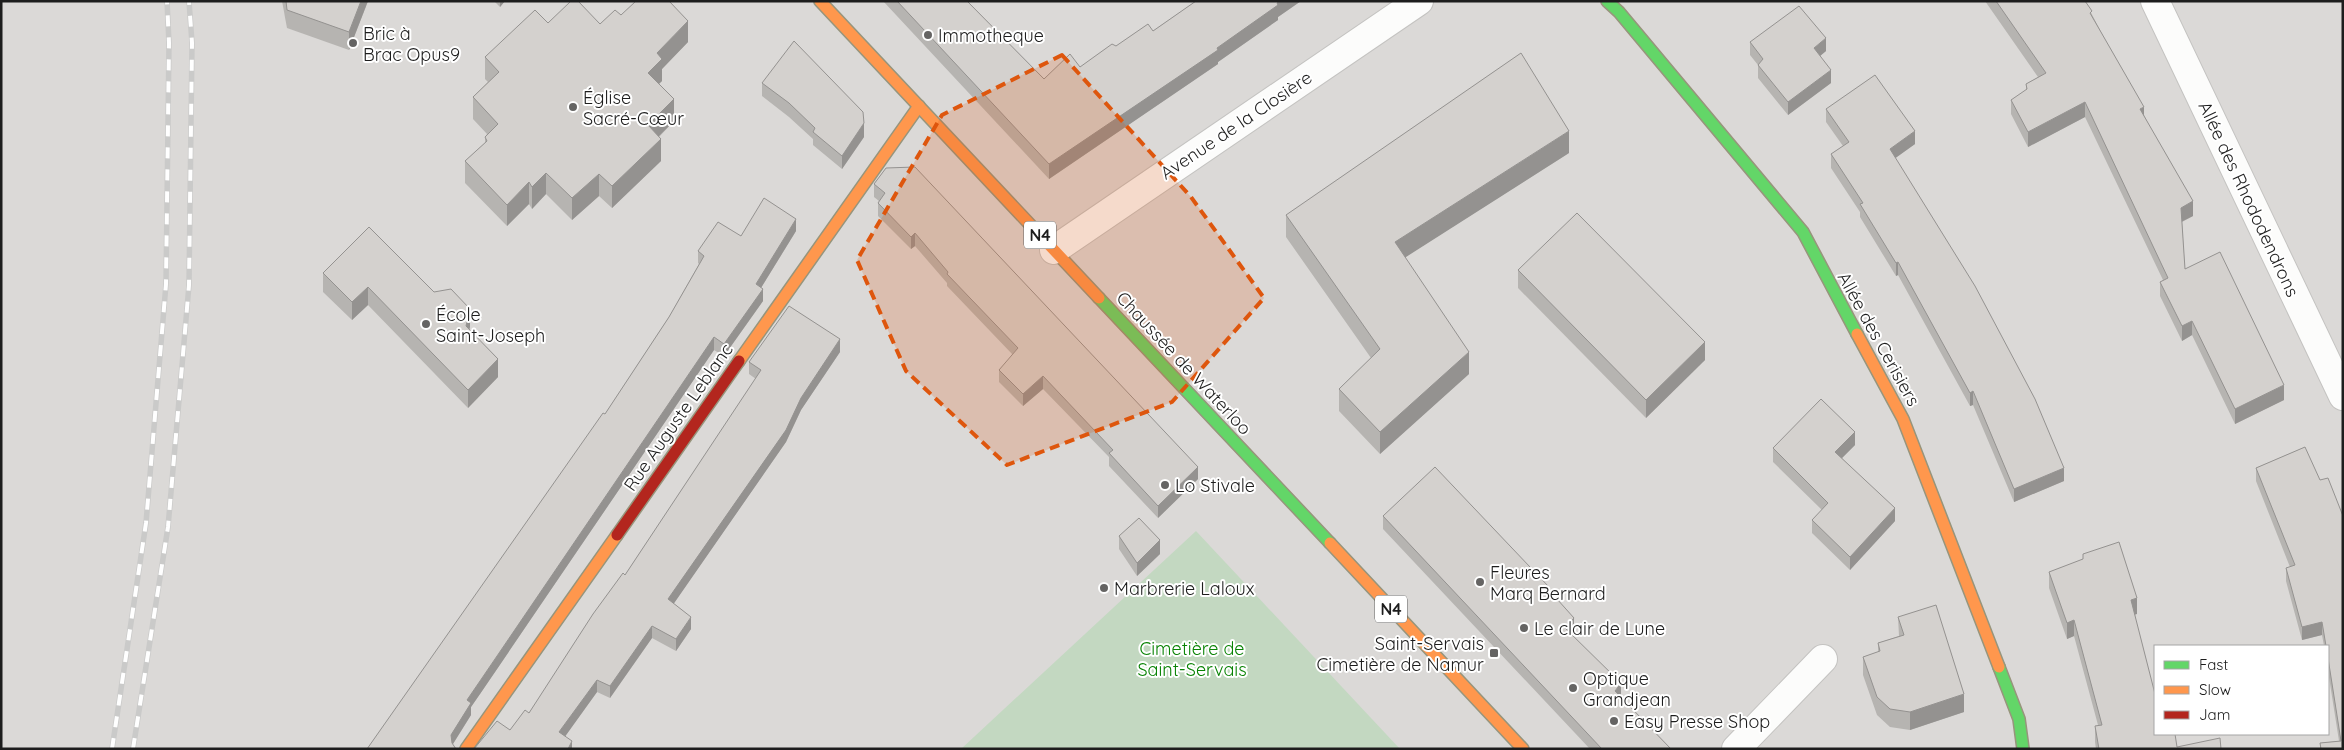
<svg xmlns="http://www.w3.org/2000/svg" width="2344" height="750" font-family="Quicksand,sans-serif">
  <rect width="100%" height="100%" fill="#ece9e5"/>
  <path fill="#dbd9d7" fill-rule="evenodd" d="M1,1H2343V749H1ZM2155,646H2328V734H2155Z"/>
  <path fill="#c3d8c1" d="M1196,531L1400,749H961Z"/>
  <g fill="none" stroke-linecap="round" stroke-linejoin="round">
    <g stroke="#c4c3c1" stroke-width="30">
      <g id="street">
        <path d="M2155,1L2343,396"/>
        <path d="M1054,250L1419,1"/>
        <path d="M1736,749L1823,659"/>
      </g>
    </g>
    <g stroke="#97957c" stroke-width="14">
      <g id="fast">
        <path d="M1607,1L1619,12L1803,232L1857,334"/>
        <path d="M1099,298L1330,543"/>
        <path d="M1999,667L2019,719L2023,749"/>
      </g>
    </g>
    <g stroke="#97957c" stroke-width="14">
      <g id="slow">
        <path d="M820,1L1099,298"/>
        <path d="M1857,334L1903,419L1999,667"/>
        <path d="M739,361L919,106"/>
        <path d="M1330,543L1523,749"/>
        <path d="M466,749L617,535"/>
      </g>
    </g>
    <g stroke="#97957c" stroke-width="14">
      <path id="jam" d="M617,535L739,361"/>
    </g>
    <use href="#street" stroke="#fcfcfb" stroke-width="28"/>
    <use href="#fast" stroke="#63d668" stroke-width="11"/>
    <use href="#slow" stroke="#ff974d" stroke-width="11"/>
    <use href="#jam" stroke="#b3261e" stroke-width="11"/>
    <g stroke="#cacac9" stroke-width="5.5">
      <g id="rail">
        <path d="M112,749L146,523L166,284L169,43L167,1"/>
        <path d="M133,749L168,527L189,285L192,43L189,1"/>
      </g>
    </g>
    <use href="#rail" stroke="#fff" stroke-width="4" stroke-dasharray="11" stroke-linecap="butt"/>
  </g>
  <g fill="#b6b4b1">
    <path d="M282,1H368L349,50L287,28Z"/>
    <path d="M494,1H505L500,7Z"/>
    <path d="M883,1H967L1044,79L1080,67L1116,46L1153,31L1196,1H1301L1278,17V20L1218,62V64L1049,179Z"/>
    <path d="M1985,1H2085L2144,115L2193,216L2182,222L2185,269L2284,400L2235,424L2192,335L2182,341L2160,296V282L2163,280L2085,117L2028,147L2011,114V100L2026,91V84L2038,77Z"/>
    <path d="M621,15L688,42L662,69V81L659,84L674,121L659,137L661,161L612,208L599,196L572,220L546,194L532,209L529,204L507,226L465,183V161L485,143V137L487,134L473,119V97L488,82L485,79V57L548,23L600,24Z"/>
    <path d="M1750,42L1826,51L1820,56L1831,83L1788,115L1758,78V65L1750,55Z"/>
    <path d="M762,83L864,137L842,169L813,145V139L789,117L762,96Z"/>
    <path d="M1826,109L1915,144L1895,158L2064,481L2014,502L1973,405L1970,406L1898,275L1896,276L1860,217V212L1831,168V154L1843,146L1826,122Z"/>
    <path d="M1569,153L1405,257L1469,374L1380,454L1339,411V389L1371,358L1286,237V215Z"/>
    <path d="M886,168L1198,479L1158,518L1109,466V457L1043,389L1023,406L999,382V370L1013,355L947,286V283L915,246L911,249L878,216V203L879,201L874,197V184Z"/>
    <path d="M796,231L761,288L763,301L724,356L714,350L480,694L471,707V715L453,744L367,749L605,414L669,317L699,264L698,263V251L741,236Z"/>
    <path d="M1518,270L1705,360L1646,418L1518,288Z"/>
    <path d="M323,273L434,292L470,327L469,329L498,377L468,408L368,305L352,320L323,292Z"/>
    <path d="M840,352L801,410L786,442L673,604L691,629L676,651L652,638L610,698L597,692L565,736L572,749L510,730L529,713L625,575L756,379L749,374V362Z"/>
    <path d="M1855,445L1842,458L1895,521L1850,570L1812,533V520L1822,510L1773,462V448Z"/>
    <path d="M2305,447L2343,749H2320V743L2339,741L2328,671V646H2324L2322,635L2302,640L2286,581V568L2290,567L2256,481V468Z"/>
    <path d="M1383,516L1549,590L1574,631L1571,634L1621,696L1620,697L1671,749H1590L1383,529Z"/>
    <path d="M1119,536L1160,554L1137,576L1119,549Z"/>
    <path d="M2083,554L2137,614H2135L2155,734L2177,747L2221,749H2096L2095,742V726L2098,725L2074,636L2067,639L2049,588V572L2083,560Z"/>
    <path d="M1898,617L1964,712L1910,730L1890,727L1877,715L1863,675V657L1878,652V643L1899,636Z"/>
  </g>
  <g fill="#949290">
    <path d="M361,1H368L349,50V32Z"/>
    <path d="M500,1H505L500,7Z"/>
    <path d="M1280,1H1301L1278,17V20L1218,62V64L1049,179V164L1217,48Z"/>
    <path d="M688,21V42L662,69V81L648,94V73L657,53Z"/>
    <path d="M1826,38V51L1814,61V48Z"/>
    <path d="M1831,70V83L1788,115V102Z"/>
    <path d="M674,99V121L648,147V125Z"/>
    <path d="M2085,102V117L2028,147V132Z"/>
    <path d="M2144,107V121L2140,109Z"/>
    <path d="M864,123V137L842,169V156Z"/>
    <path d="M1569,131V153L1395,264V242Z"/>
    <path d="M1915,131V144L1890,162V149Z"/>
    <path d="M661,139V161L612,208V186Z"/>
    <path d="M546,173V194L532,209V187Z"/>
    <path d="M599,174V196L572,220V198Z"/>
    <path d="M529,182V204L507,226V205Z"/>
    <path d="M2193,201V216L2181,222V208Z"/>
    <path d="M796,219V231L756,296V284Z"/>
    <path d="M915,233V246L911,249V237Z"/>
    <path d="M1898,262V275L1896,276V263Z"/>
    <path d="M368,287V305L352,320V302Z"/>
    <path d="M763,289V301L724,356V344Z"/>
    <path d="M470,309V327L466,344V326Z"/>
    <path d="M2192,321V335L2182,341V326Z"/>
    <path d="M714,337V350L480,694L471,707V715L451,747V735L467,700L480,681Z"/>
    <path d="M840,339V352L801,410L786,442L668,612V599Z"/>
    <path d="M1705,342V360L1646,418V400Z"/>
    <path d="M1469,352V374L1380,454V432Z"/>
    <path d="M498,359V377L468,408V390Z"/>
    <path d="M1043,376V389L1023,406V394Z"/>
    <path d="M2284,385V400L2235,424V409Z"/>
    <path d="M1973,391V405L1970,406V393Z"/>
    <path d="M1855,432V445L1835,465V452Z"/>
    <path d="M1198,467V479L1158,518V506Z"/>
    <path d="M2064,468V481L2014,502V489Z"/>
    <path d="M1895,508V521L1850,570V557Z"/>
    <path d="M1160,540V554L1137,576V563Z"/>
    <path d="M2137,598V614L2131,616V600Z"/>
    <path d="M691,617V629L676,651V639Z"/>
    <path d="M1574,618V631L1565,641V628Z"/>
    <path d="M2074,620V636L2067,639V623Z"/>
    <path d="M2322,622V635L2302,640V627Z"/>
    <path d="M652,626V638L610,698V686Z"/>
    <path d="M597,680V692L559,745V732Z"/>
    <path d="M1621,683V696L1615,704V691Z"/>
    <path d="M1964,694V712L1910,730V712Z"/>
    <path d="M572,741V749H568Z"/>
  </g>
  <g fill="#d4d1ce" stroke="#949290">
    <path d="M286,1H361L349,32L287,10Z"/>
    <path d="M571,1H578L600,24L615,10L621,15L636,1H669L688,21L657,53L662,59L648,73L674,99L648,125L661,139L612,186L599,174L572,198L546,173L532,187L529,182L507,205L465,161L487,141L485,137L498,124L473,97L499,72L485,57L535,10L548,23Z"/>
    <path d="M897,1H967L1044,79L1070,54L1080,67L1112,44L1116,46L1148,24L1153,31L1196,1H1280L1277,3L1278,5L1217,48L1218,50L1049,164Z"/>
    <path d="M1996,1H2085L2092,11L2090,13L2144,107L2140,109L2193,201L2181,208L2185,269L2220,252L2284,385L2235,409L2192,321L2182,326L2160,282L2168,278L2085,102L2028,132L2011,100L2027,89L2026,84L2046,73Z"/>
    <path d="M1799,6L1826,38L1814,48L1831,70L1788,102L1758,65L1763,59L1750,42Z"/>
    <path d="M794,41L863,112L864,123L842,156L813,132L815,128L789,103L762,83Z"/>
    <path d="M1521,53L1569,131L1395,242L1469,352L1380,432L1339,389L1380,349L1286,215Z"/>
    <path d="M1875,75L1915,131L1890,149L1975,286L2035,399L2064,468L2014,489L1973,391L1970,393L1898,262L1896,263L1860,204L1863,203L1831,154L1849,142L1826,109Z"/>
    <path d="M915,167L1198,467L1158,506L1109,453L1113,450L1043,376L1023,394L999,370L1018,348L947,274L948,272L915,233L911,237L878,203L885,193L874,184L886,168Z"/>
    <path d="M764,198L796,219L756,284L763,289L724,344L714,337L480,681L467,700L471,703L451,735L452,743L456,749H367L603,413L605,414L669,317L704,256L698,251L718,222L741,236Z"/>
    <path d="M1577,213L1705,342L1646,400L1518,270Z"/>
    <path d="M369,227L434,292L451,289L470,309L466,326L498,359L468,390L368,287L352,302L323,273Z"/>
    <path d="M789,306L840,339L801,398L786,430L668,599L691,617L676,639L652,626L610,686L597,680L559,732L572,741L568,749H474L497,721L510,730L525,710L529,713L593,614L623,573L625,575L761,370L749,362Z"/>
    <path d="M1821,399L1855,432L1835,452L1895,508L1850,557L1812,520L1828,503L1773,448Z"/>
    <path d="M2305,447L2320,480L2328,478L2343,516V749H2321L2320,743L2341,741L2328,658V646H2326L2322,622L2302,627L2286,568L2295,565L2256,468Z"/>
    <path d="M1435,467L1549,587L1548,589L1574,618L1565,628L1621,683L1615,691L1671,749H1602L1383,516Z"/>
    <path d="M1139,518L1160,540L1137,563L1119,536Z"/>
    <path d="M2119,542L2137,598L2131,600L2155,694V734H2175L2177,747L2220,738L2221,749H2099L2095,726L2102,725L2074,620L2067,623L2049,572L2083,559V554Z"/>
    <path d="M1936,605L1964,694L1910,712L1890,709L1877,697L1863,657L1880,651L1878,643L1904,635L1898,617Z"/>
  </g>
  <path fill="#de560d" fill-opacity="0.2" stroke="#de560d" stroke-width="4" stroke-dasharray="10 6" stroke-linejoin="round" d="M1062,55L1191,197L1264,298L1172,402L1007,465L906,371L857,260L942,115Z"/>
  <g fill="#656463" stroke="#fff" stroke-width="2">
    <circle cx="928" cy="35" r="5"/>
    <circle cx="353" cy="43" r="5"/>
    <circle cx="573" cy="107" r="5"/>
    <circle cx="426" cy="324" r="5"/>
    <circle cx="1165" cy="485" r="5"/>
    <circle cx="1480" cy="582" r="5"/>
    <circle cx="1104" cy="588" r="5"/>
    <circle cx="1524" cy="628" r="5"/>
    <rect x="1489" y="648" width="10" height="10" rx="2.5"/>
    <circle cx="1573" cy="688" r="5"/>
    <circle cx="1614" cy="721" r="5"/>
  </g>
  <g text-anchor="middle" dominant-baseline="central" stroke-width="4" stroke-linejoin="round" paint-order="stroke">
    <g fill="#fff" stroke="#616161" stroke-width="1">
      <rect x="1024" y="221.5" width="32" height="27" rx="4"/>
      <rect x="1375" y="595.5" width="32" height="27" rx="4"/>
    </g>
    <g font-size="16" font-weight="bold" fill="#1d1d1d">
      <text x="1040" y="235">N4</text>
      <text x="1391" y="609">N4</text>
    </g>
    <g font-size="18" fill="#1d1d1d" stroke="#fff" text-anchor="start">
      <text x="363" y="33">Bric à<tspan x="363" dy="21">Brac Opus9</tspan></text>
      <text x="938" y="35">Immotheque</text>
      <text x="583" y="97">Église<tspan x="583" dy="21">Sacré-Cœur</tspan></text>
      <text x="436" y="314">École<tspan x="436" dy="21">Saint-Joseph</tspan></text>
      <text x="1175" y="485">Lo Stivale</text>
      <text x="1490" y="572">Fleures<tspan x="1490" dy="21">Marq Bernard</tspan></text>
      <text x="1114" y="588">Marbrerie Laloux</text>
      <text x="1534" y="628">Le clair de Lune</text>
      <text x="1484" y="643" text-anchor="end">Saint-Servais<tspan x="1484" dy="21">Cimetière de Namur</tspan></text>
      <text x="1583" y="678">Optique<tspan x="1583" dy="21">Grandjean</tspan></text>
      <text x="1624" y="721">Easy Presse Shop</text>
    </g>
    <g font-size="18" fill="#1d1d1d" stroke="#fff">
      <text transform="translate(1236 125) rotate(-34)">Avenue de la Closière</text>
      <text transform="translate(2249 199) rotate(65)">Allée des Rhododendrons</text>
      <text transform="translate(1879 339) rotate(61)">Allée des Cerisiers</text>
      <text transform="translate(1184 363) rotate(47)">Chaussée de Waterloo</text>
      <text transform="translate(678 417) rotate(-55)">Rue Auguste Leblanc</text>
    </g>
    <g font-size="18" fill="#088304" stroke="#fff">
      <text x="1192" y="648">Cimetière de<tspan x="1192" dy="21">Saint-Servais</tspan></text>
    </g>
  </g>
  <rect width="2344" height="750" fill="none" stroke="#1d1d1d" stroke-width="5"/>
  <rect x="2154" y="645" width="175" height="90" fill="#ffffff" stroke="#a5a5a5"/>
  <rect x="2164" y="661" width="25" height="8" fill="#63d668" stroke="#a5a5a5"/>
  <text x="2199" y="670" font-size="15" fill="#1d1d1d">Fast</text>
  <rect x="2164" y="686" width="25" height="8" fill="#ff974d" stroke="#a5a5a5"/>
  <text x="2199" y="695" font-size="15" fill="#1d1d1d">Slow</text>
  <rect x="2164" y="711" width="25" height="8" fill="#b3261e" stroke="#a5a5a5"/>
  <text x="2199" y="720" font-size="15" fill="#1d1d1d">Jam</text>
</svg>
